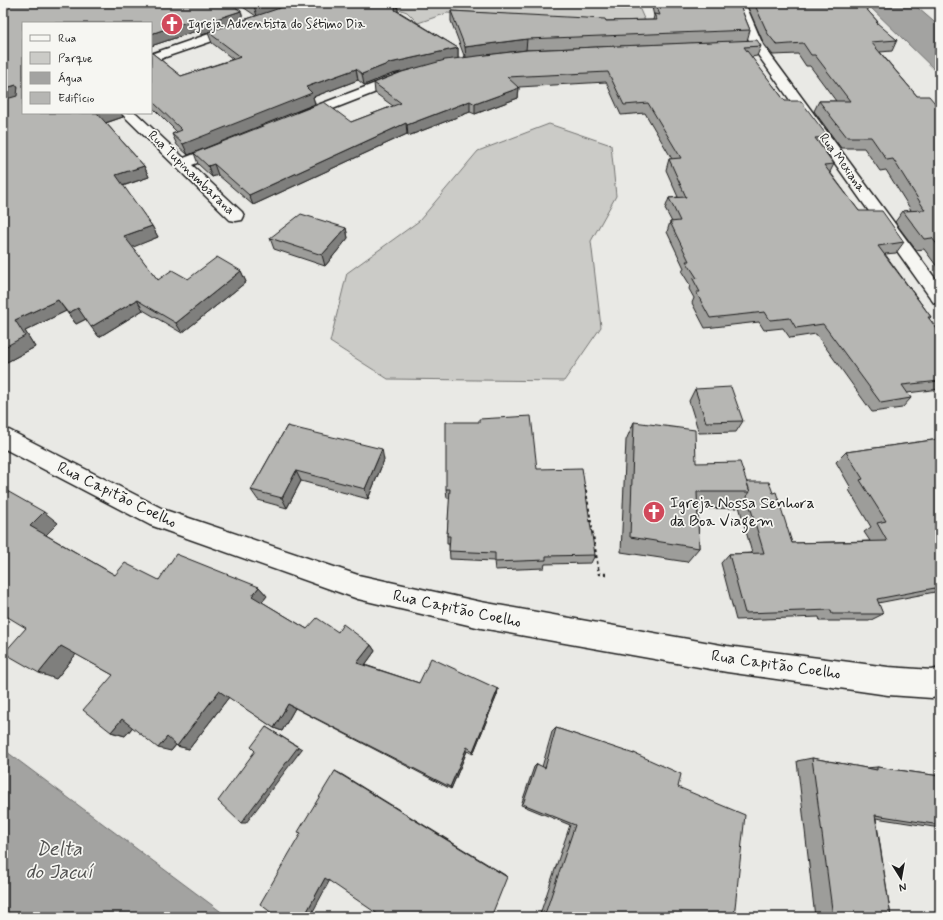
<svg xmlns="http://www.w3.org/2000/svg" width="943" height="920" font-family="Mynerve,sans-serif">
  <rect width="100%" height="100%" fill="#e9e9e5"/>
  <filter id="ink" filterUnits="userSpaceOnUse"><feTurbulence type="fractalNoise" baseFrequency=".025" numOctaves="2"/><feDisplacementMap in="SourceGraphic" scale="8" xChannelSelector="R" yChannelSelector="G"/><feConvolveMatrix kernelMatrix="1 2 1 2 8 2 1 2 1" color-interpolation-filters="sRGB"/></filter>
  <g filter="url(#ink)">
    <g fill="#cbcbc7" stroke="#747472">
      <path d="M382,3H637L645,21L557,22L447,13L418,23L407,12Z"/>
      <path d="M549,124L611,145L616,196L591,241L601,327L564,381L388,379L330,342L347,273L419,221L478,151Z"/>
    </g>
    <g fill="#a3a3a1" stroke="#6d6d6c">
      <path d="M866,3H912L940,27V75Z"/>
      <path d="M3,749L228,917H3Z"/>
    </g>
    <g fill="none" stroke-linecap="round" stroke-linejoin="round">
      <g stroke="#1c1c1c" stroke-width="3">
        <g id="street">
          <path d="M733,3H745L763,45L940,285V304L934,303L751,45Z"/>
          <path d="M238,24L242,25L244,28L242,31L151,62V54Z"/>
          <path d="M402,73L407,74L408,77L407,80L307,119H297L295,116L297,113Z"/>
          <path d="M121,113H136L184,158L218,145H228L230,148L228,151L192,165L242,212L244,216L242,220L236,221L230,220Z"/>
        </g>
      </g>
      <g stroke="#1c1c1c" stroke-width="3">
        <path id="secondary" d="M3,427L165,510L358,575L481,602L727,646L888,667L932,670L940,668V696L932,698L888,695L727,672L481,628L358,599L150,525L3,448Z"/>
      </g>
      <path stroke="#1c1c1c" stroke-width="2.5" stroke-dasharray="3 3" stroke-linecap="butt" d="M583,486H585L599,574H606"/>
      <use href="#street" fill="#f6f6f2" fill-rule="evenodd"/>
      <use href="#secondary" fill="#f6f6f2" fill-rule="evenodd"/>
    </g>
    <g fill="#9d9d9a" stroke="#1c1c1c">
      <path d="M3,3L243,20L256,16L237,3H397L398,11L458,48V59L465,58L451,21V11L606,21L653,20L654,16L651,3H739L750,30L747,41L526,50L469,57L761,46L757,56L751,57L785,101L828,137L823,148L834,164L830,172L859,211L904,242L896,253L885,254L931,317L929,319L940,333V389L907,393L911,398L902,408L872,412L816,334L790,338L783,328L764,330L759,322L705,328L692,303L694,298L689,289L690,285L682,272L684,268L667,232L670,222H672L665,209L669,198L678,197L666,170L669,159H672L645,113L621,115L606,82L519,87L518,98L475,114L470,112L408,136L407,134L253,205L218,175L212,177L198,164L194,153L351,122L393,106L375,93L374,83L415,68L392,74L364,85L358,80L313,97L315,104L188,155L177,145L172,134L177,132L152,107L151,108V52L181,76L233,59L212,43L208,33L202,35L196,31L151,46V23L23,113H121L123,117L106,123L144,166L149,177L123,186L152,226L158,237L132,247L158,280L188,279L241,271L246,282L182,333L143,310L99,337L86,319L76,324L66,311L25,331L35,347L7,362Z"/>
      <path d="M746,3H861L878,22L877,24L897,40L892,51L880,52L917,96L940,109V268H938L924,249L916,250L895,222L903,211L911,210L886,170L880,171L864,148H841L814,111L819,101H836L810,66H806L798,54L773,55L764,44Z"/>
      <path d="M346,228L348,238L325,266L274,249L270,238Z"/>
      <path d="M695,389L743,421L736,432L699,433L689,401Z"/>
      <path d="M634,422L696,463L747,482L773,493L792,543L870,541L864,532L871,527L849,490L851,488L836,462L846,452L940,439V591L878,603L883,614L869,621H820L819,617L736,620L721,563L729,554L752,553L739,506L737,508L698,509L699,548L687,562L621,552L626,440Z"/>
      <path d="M287,426L384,460L368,499L301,481L287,508L258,500L251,490Z"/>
      <path d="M537,469L595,555L591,563L545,564L544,568L495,570L494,561L450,559L449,544H447V536L450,498H447L446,489Z"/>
      <path d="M3,491L58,523L46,535L115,575L159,580L259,587L267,596L262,602L307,629L338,632L371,645L375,651L365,665L419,683L498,689L497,695L473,754L467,751L451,789L295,708L282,731L274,728L229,697L189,749L177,746L176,745L171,751L133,727L125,736L111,732L113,675L76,654L56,679L26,628Z"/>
      <path d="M556,728L632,754L634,753L678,787L734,917H539L570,825L521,805L534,767L537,764L542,767L552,732Z"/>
      <path d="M812,758L866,768L877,767L940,776V828L876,818L891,917H815L797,761Z"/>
    </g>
    <g fill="#7f7f7d" stroke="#1c1c1c">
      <path d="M263,3H297L257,16L254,6Z"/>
      <path d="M396,3H397L398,10L396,20L395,10Z"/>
      <path d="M241,11L244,22L208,32V33L202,35L198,25Z"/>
      <path d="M192,20L196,31L151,46V34Z"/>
      <path d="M527,39L526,50L466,58L465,47Z"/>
      <path d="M458,48V59L392,74L364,85L362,74L390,63Z"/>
      <path d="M356,69L358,80L313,97L315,104L188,155L183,144L306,87Z"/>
      <path d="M16,85L23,96L3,102V89Z"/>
      <path d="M519,88L518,98L475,114V104Z"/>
      <path d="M470,101V112L408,136L407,125Z"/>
      <path d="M97,113H121L123,117L102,124Z"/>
      <path d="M406,123L407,134L253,205L249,195Z"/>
      <path d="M214,164L218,175L212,177L208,166Z"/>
      <path d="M144,166L149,177L122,186L116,175Z"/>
      <path d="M152,226L158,237L131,248L124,236Z"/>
      <path d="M346,228L348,238L325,266L322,255Z"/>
      <path d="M241,271L246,282L182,333L176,323Z"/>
      <path d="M58,300L66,311L25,331L35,347L7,362L3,358V348L15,320Z"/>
      <path d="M137,300L143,310L99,337L91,327Z"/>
      <path d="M78,308L86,319L76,324L68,313Z"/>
      <path d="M382,449L384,460L368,499L365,489Z"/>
      <path d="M296,471L301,481L287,508L282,498Z"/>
      <path d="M44,512L58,523L45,536L30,526Z"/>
      <path d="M259,587L267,596L260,604L252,596Z"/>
      <path d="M371,645L375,651L362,669L357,663Z"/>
      <path d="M61,646L77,653L56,679L39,673Z"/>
      <path d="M498,689L497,695L473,754V751Z"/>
      <path d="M219,691L229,697L189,749L177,746Z"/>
      <path d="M288,704L295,708L282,731L274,728Z"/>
      <path d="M122,719L136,723L125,736L111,732Z"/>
      <path d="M266,727L302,749L246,823H241Z"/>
      <path d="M167,737L179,741L171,751L158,748Z"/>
      <path d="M467,747V751L451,789L450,787Z"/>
      <path d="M335,771L341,774L505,875L507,877Z"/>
      <path d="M332,876L310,917H304L325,878Z"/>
    </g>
    <g fill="#b6b6b3" stroke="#1c1c1c">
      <path d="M3,3H229L241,11L198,25L192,20L151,34V23H23V113H97L144,166L116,175L152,226L124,236L158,280L172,270L188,279L217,257L241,271L176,323L137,300L91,327L78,308L68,313L58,300L15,320L25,336L3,348V100L17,96L18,86L16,85L3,89Z"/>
      <path d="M250,3H263L254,6Z"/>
      <path d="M295,3H396L395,10L458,48L390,63L362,74L356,69L306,87L312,93L183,144L172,134L182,130L151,100V52L181,76L241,57L208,32Z"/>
      <path d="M655,3H739L750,30L527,39L465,47L451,11L605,19L606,21L657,20L654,14L660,15Z"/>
      <path d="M754,3H861L878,22H876L897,40L871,42L917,96H929L940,109V248L932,238L924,239L903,211L925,210L893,159L887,160L871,137H847L819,101H850L815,55H811L803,43L777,45L768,34Z"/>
      <path d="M757,40L761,46L744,47L785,101H801L828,137L815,138L834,164L824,165L859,211H882L904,242L878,246L931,317H928L940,333V381L902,385L911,398L881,403L823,324L796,328L790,318L770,320L765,312L710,318L696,292H700L693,279L697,278L686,261H689L670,222L680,221L669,198L686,197L669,159L681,158L648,103L624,105L608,72L507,77L519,88L475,104L470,101L407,125L406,123L249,195L214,164L208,166L194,153L324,102L351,122L401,103L374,83L402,72L445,60L527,50Z"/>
      <path d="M301,214L346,228L322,255L270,238Z"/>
      <path d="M731,387L743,421L706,422L695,389Z"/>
      <path d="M531,416L537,469L582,468L595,555L546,556V560L495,562V553L449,551L450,536H447L450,489H446V422H479V419Z"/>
      <path d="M634,422L695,430L696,463L740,462L750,492H697L699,548L630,537Z"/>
      <path d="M287,426L382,449L365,489L296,471L282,498L251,490Z"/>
      <path d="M940,439V587L877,599L883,614H832L831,610L745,613L729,554L764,553L747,496L750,492L747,482H769L773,493L776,492L792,543L887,541L877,523L886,521L860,480L863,479L846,452Z"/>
      <path d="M3,491L5,492L7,491L44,512L30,526L115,575L125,563L159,580L176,554L259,587L252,596L307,629L317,618L338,632L343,624L371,645L357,663L419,683L431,658L498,689L473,751L467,747L450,787L288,704L274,728L219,691L177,746L167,737L158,748L122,719L111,732L83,710L113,675L61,646L39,673L4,653L26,628L3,614Z"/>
      <path d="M266,727L298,747L241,823L218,801L255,751L251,747Z"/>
      <path d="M556,728L634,754V753L681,774L678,787L745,815L734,917H544L575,825L523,804L537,764L545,768Z"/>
      <path d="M812,758L877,770V767L940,776V825L875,815L891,917H833Z"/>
      <path d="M335,771L507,877L491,917H382L325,878L304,917H277L260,904L301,833L298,832Z"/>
    </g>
  </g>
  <defs>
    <g id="church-disc" transform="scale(1.15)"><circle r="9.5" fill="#d1495b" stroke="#f6f6f2"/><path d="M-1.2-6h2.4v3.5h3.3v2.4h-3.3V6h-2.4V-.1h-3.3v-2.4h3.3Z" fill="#fff"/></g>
  </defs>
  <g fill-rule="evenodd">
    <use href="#church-disc" x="172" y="24"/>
    <use href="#church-disc" x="654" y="512"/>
  </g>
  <g text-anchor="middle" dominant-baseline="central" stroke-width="3.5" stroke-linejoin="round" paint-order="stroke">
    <g font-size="13" fill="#1c1c1c" stroke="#f6f6f2" text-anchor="start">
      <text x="188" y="24">Igreja Adventista do Sétimo Dia</text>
    </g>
    <g font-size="13" fill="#1c1c1c" stroke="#f6f6f2">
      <text transform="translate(842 163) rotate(54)">Rua Mexiana</text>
      <text transform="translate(191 173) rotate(44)">Rua Tupinambarana</text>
    </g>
    <g font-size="16" fill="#1c1c1c" stroke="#f6f6f2">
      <text transform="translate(117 495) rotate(26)">Rua Capitão Coelho</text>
      <text transform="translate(457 609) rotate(12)">Rua Capitão Coelho</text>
      <text transform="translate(776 665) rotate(8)">Rua Capitão Coelho</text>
    </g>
    <g font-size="16" fill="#1c1c1c" stroke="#f6f6f2" text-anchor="start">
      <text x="670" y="503">Igreja Nossa Senhora<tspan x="670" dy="18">da Boa Viagem</tspan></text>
    </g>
    <g font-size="20" font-style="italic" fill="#525251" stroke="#f6f6f2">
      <text x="59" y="849">Delta<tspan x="59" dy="23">do Jacuí</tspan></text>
    </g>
  </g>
  <rect width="943" height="920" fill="none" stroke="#f6f6f2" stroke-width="16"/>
  <rect x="8" y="8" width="927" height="904" fill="none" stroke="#1c1c1c" stroke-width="1.5" filter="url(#ink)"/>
  <rect x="22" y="22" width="130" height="92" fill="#f6f6f2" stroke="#9f9f9c"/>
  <rect x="30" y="35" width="20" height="6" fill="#f6f6f2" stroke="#9f9f9c"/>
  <text x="58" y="42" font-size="12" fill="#1c1c1c">Rua</text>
  <rect x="30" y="52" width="20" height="12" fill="#cbcbc7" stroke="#9f9f9c"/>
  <text x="58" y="62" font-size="12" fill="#1c1c1c">Parque</text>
  <rect x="30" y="72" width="20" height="12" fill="#a3a3a1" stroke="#9f9f9c"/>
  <text x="58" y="82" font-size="12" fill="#1c1c1c">Água</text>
  <rect x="30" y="92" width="20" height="12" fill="#b6b6b3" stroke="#9f9f9c"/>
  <text x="58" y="102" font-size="12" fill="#1c1c1c">Edifício</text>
  <g transform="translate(901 878) rotate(169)" stroke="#f6f6f2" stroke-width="3" paint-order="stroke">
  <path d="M0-3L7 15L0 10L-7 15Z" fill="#1c1c1c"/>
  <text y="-6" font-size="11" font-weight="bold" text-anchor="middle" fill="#1c1c1c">N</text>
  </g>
</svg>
